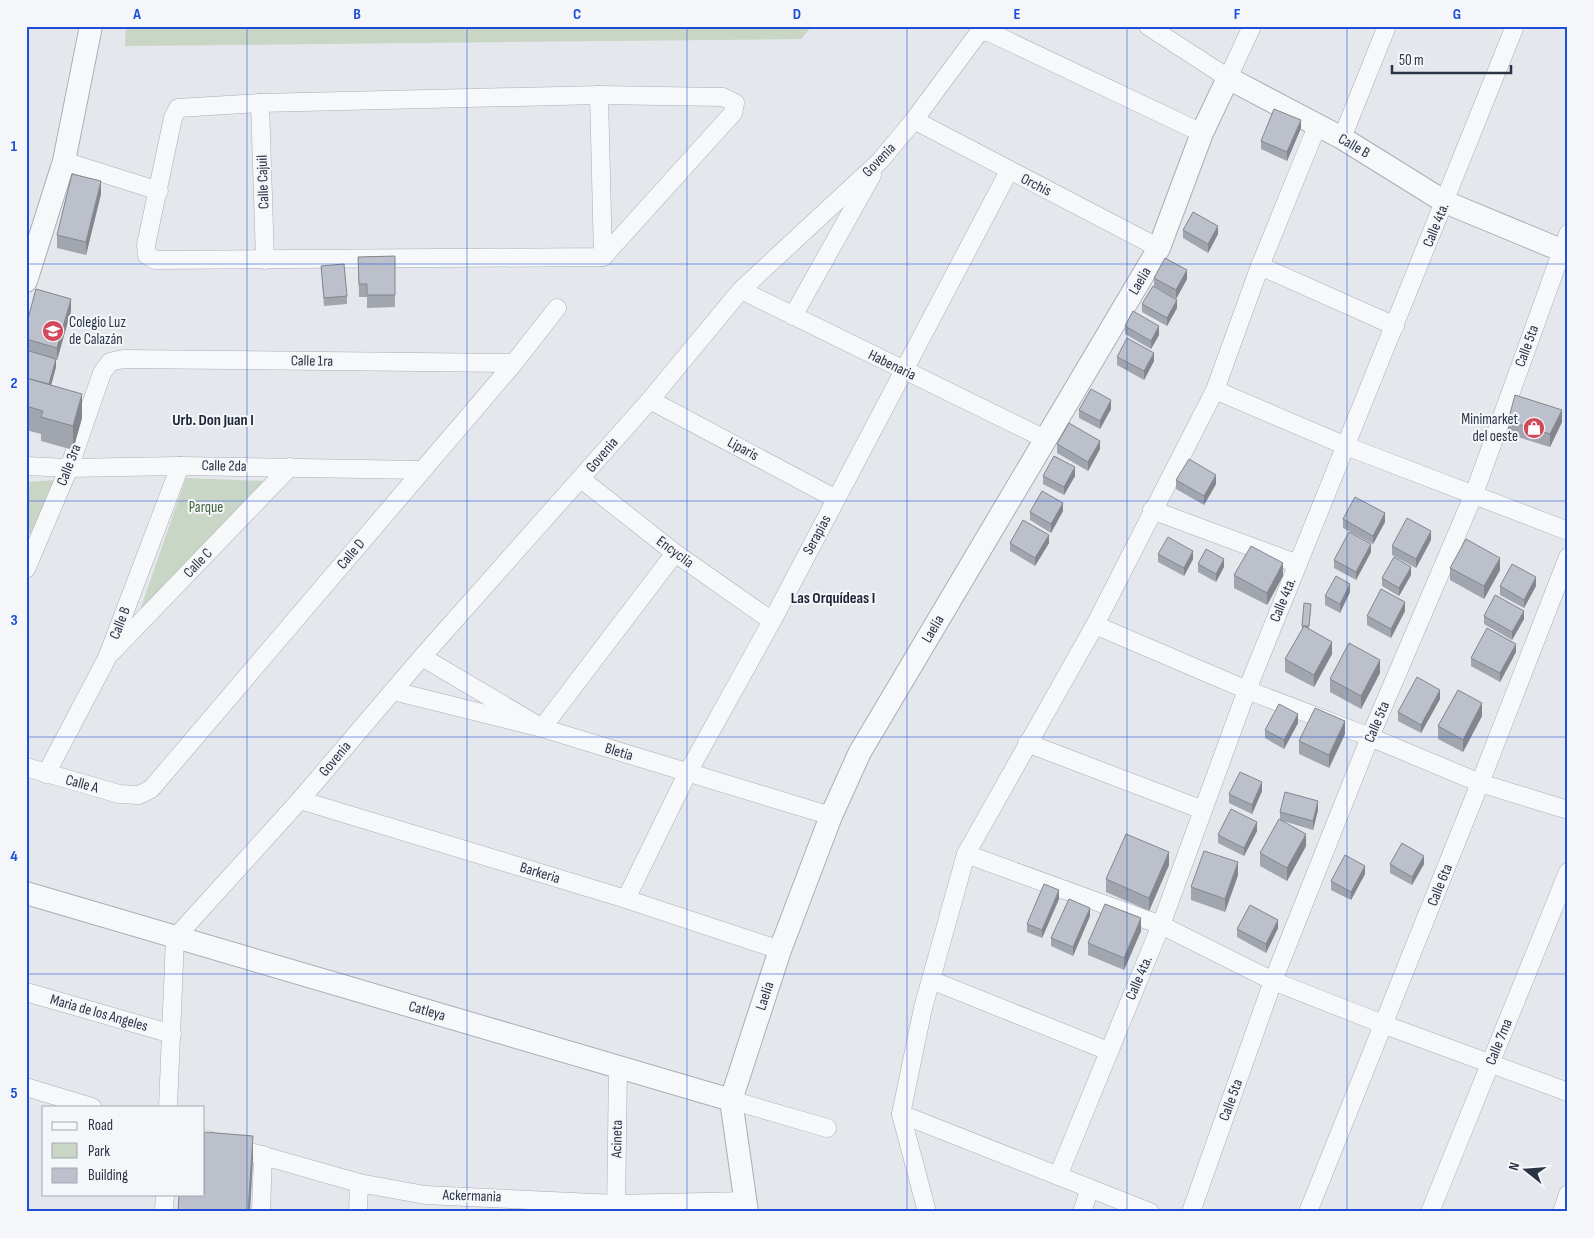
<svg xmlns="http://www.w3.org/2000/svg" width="1594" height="1238" font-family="'Sofia Sans Condensed',sans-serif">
  <rect width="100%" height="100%" fill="#e4e7ec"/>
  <g fill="#c9d6c5">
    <path d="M126,26H812L801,39L125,46Z"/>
    <path d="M186,478L265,481L131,636Z"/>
    <path d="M56,480L34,535L26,532V482Z"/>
  </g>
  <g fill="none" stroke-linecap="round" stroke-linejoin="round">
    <g stroke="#a9aeb7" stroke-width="19">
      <g id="minor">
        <path d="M1148,26L1228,78L1252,26"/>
        <path d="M599,95L723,97L735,103L733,113L603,257L155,260L147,255L146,245L173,118L178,108L260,103Z"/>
        <path d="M599,95L603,257"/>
        <path d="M260,103L265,260"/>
        <path d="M914,120L1159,248"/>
        <path d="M1342,138L1387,26"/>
        <path d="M64,161L159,191"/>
        <path d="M1260,266L1395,326"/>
        <path d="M741,290L1045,439"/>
        <path d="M793,316L872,175"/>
        <path d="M1215,390L1346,446L1568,531"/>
        <path d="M650,400L836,499"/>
        <path d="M26,466L69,468L180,466L422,470"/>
        <path d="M581,479L675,553L772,621"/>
        <path d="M1152,510L1298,564"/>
        <path d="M26,569L69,468L102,373L110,362L123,359L514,363"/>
        <path d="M1095,625L1247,690L1370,737L1480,783L1568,810"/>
        <path d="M112,652L290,467"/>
        <path d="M422,657L542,728L831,816"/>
        <path d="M393,691L542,728L675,553"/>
        <path d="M1027,743L1203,810"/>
        <path d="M26,767L119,794L139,795L151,789L514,363L557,308"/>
        <path d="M46,774L107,658L180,466"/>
        <path d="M300,800L626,899L780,950"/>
        <path d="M966,854L1161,925L1273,981L1385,1025L1568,1092"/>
        <path d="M626,899L687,774L772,621L1009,171"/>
        <path d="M931,980L1108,1051"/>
        <path d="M26,992L172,1034"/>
        <path d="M26,1087L92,1107"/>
        <path d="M731,1100L827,1128"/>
        <path d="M168,1107L175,938L300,800L422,657L650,400L741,290L880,161L914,120L980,31L991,33L1202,133"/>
        <path d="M901,1114L1150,1212"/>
        <path d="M204,1139L359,1183L425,1195L616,1204L747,1201"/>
        <path d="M1058,1176L1161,925L1247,690L1515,26"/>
        <path d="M164,1212L165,1194"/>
        <path d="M261,1212L263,1155"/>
        <path d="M358,1212L359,1183"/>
        <path d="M616,1212L618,1066"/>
        <path d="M927,1212L901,1114L923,1008L966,854L1095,625L1215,390L1260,266L1317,126"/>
        <path d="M1082,1212L1090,1188"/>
        <path d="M1191,1212L1273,981L1370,737L1474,494L1568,234"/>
        <path d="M1308,1212L1480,783L1568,557"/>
        <path d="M1430,1212L1568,872"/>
        <path d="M1562,1212L1568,1194"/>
      </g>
    </g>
    <g stroke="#a9aeb7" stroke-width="24">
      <g id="tertiary">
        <path d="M26,281L64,161L91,26"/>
        <path d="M26,893L731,1100"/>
        <path d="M747,1212L731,1100L780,950L831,816L860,752L1159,248L1202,133L1228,78L1342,138L1445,202L1568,253"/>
      </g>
    </g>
    <use href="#minor" stroke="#f7f8fa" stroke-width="18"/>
    <use href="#tertiary" stroke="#f7f8fa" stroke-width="22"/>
  </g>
  <g fill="#a1a5ae">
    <path d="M1301,128L1287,161L1261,149V141Z"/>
    <path d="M101,194L86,255L57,248V235Z"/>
    <path d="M1183,230L1218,234L1208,253L1183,238Z"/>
    <path d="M395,256V307L367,308V297H359L358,257Z"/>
    <path d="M321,266L347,296V304L324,306Z"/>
    <path d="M1154,278L1187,279L1176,299L1154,286Z"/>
    <path d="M1142,304L1177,308L1167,326L1142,312Z"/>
    <path d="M71,311L57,360H56V367L51,385L82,418L73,450L41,441V434L26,430V326Z"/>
    <path d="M1125,326L1159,335L1151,349L1125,334Z"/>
    <path d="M1117,357L1154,361L1144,380L1117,365Z"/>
    <path d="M1111,409L1100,429L1079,418V410Z"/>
    <path d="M1508,421L1562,422L1550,447L1508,434Z"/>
    <path d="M1057,444L1100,449L1088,471L1057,453Z"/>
    <path d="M1043,476H1075L1064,495L1043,484Z"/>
    <path d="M1176,480L1216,484L1204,505L1176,489Z"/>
    <path d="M1063,511L1051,533L1030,520V512Z"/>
    <path d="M1343,519L1385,522L1373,544L1343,528Z"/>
    <path d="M1431,540L1416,568L1392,555V546Z"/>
    <path d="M1010,543H1049L1035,566L1010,551Z"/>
    <path d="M1371,552L1356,580L1334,568V560Z"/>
    <path d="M1158,554L1193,559L1184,576L1158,562Z"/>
    <path d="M1198,564L1224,567L1216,582L1198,572Z"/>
    <path d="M1450,568L1500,570L1484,599L1450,580Z"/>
    <path d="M1234,575L1283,576L1267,605L1234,588Z"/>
    <path d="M1411,575L1399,596L1382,586V578Z"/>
    <path d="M1500,586H1536L1524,608L1500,595Z"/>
    <path d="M1350,592L1340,613L1325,605V596Z"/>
    <path d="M1311,608L1309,629L1332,654L1314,687L1285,672V659L1302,630V626Z"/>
    <path d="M1405,611L1391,638L1367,625V616Z"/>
    <path d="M1484,616L1524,619L1512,640L1484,624Z"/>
    <path d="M1516,652L1500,682L1471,666V658Z"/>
    <path d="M1380,673L1361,709L1330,692V679Z"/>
    <path d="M1440,699L1421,733L1398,721V712Z"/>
    <path d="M1482,716L1463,752L1438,739V726Z"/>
    <path d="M1298,723L1284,749L1265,738V730Z"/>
    <path d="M1345,734L1329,768L1299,754V741Z"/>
    <path d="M1262,791L1252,814L1229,803V794Z"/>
    <path d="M1318,810L1313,830L1283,821L1306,846L1287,881L1260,866V853L1280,820V812Z"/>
    <path d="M1257,831L1244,856L1218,843V835Z"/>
    <path d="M1390,864H1424L1412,885L1390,873Z"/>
    <path d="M1169,865L1149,911L1106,892V879Z"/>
    <path d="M1365,874L1351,900L1331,890V881Z"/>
    <path d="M1238,875L1225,912L1191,900V887Z"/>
    <path d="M1059,899L1042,938L1027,932V924Z"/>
    <path d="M1090,916L1073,956L1051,946V938Z"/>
    <path d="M1278,928L1266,953L1237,937V929Z"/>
    <path d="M1141,931L1124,970L1088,955V943Z"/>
  </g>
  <g fill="#83868d">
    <path d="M1301,120V128L1287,161V152Z"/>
    <path d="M101,181V194L86,255V242Z"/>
    <path d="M1218,226V234L1208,253V244Z"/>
    <path d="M1187,270V279L1176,299V290Z"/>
    <path d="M71,299V311L57,360V348Z"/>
    <path d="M1177,300V308L1167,326V318Z"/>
    <path d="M1159,326V335L1151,349V341Z"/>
    <path d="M1154,353V361L1144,380V371Z"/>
    <path d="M56,359V367L49,393V384Z"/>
    <path d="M82,394V418L73,450V426Z"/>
    <path d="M1111,400V409L1100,429V421Z"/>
    <path d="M1562,410V422L1550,447V434Z"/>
    <path d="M1100,441V449L1088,471V462Z"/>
    <path d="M1075,467V476L1064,495V487Z"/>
    <path d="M1216,475V484L1204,505V496Z"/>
    <path d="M1063,503V511L1051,533V524Z"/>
    <path d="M1385,513V522L1373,544V536Z"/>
    <path d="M1431,531V540L1416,568V559Z"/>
    <path d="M1049,535V543L1035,566V558Z"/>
    <path d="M1371,544V552L1356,580V572Z"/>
    <path d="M1193,551V559L1184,576V568Z"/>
    <path d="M1500,558V570L1484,599V586Z"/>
    <path d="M1224,559V567L1216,582V574Z"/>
    <path d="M1283,563V576L1267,605V593Z"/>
    <path d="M1411,567V575L1399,596V588Z"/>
    <path d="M1536,577V586L1524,608V600Z"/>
    <path d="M1350,584V592L1340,613V604Z"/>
    <path d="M1405,602V611L1391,638V629Z"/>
    <path d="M1524,611V619L1512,640V632Z"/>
    <path d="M1332,642V654L1314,687V675Z"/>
    <path d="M1516,644V652L1500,682V673Z"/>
    <path d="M1380,660V673L1361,709V696Z"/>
    <path d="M1440,690V699L1421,733V725Z"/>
    <path d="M1482,703V716L1463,752V740Z"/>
    <path d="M1298,714V723L1284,749V740Z"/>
    <path d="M1345,721V734L1329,768V755Z"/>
    <path d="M1262,782V791L1252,814V805Z"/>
    <path d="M1318,801V810L1313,830V821Z"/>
    <path d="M1257,822V831L1244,856V848Z"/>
    <path d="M1306,834V846L1287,881V868Z"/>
    <path d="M1169,852V865L1149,911V898Z"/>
    <path d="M1424,856V864L1412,885V877Z"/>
    <path d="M1238,862V875L1225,912V899Z"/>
    <path d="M1365,866V874L1351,900V892Z"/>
    <path d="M1059,890V899L1042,938V930Z"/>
    <path d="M1090,908V916L1073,956V947Z"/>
    <path d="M1141,918V931L1124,970V958Z"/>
    <path d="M1278,920V928L1266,953V944Z"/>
    <path d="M253,1136V1160L250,1212H248Z"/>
  </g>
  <g fill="#bbc0ca" stroke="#83868d">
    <path d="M1274,109L1301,120L1287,152L1261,141Z"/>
    <path d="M72,174L101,181L86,242L57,235Z"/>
    <path d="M1193,212L1218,226L1208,244L1183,230Z"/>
    <path d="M395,256V295H367V284H359L358,257Z"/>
    <path d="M1165,258L1187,270L1176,290L1154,278Z"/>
    <path d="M344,264L347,296L324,298L321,266Z"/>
    <path d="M1153,286L1177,300L1167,318L1142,304Z"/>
    <path d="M36,289L71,299L57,348L26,339V326Z"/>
    <path d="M1133,311L1159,326L1151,341L1125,326Z"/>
    <path d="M1127,338L1154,353L1144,371L1117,357Z"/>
    <path d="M26,350L56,359L49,384L26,378Z"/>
    <path d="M26,378L82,394L73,426L41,417L43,411L26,406Z"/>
    <path d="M1091,389L1111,400L1100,421L1079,410Z"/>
    <path d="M1515,395L1562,410L1550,434L1508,421Z"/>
    <path d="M1069,423L1100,441L1088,462L1057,444Z"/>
    <path d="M1054,456L1075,467L1064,487L1043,476Z"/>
    <path d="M1189,459L1216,475L1204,496L1176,480Z"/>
    <path d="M1042,491L1063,503L1051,524L1030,512Z"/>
    <path d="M1355,497L1385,513L1373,536L1343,519Z"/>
    <path d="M1407,518L1431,531L1416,559L1392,546Z"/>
    <path d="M1023,520L1049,535L1035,558L1010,543Z"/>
    <path d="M1349,532L1371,544L1356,572L1334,560Z"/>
    <path d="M1168,537L1193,551L1184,568L1158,554Z"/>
    <path d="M1466,539L1500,558L1484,586L1450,568Z"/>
    <path d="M1251,546L1283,563L1267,593L1234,575Z"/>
    <path d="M1206,549L1224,559L1216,574L1198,564Z"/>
    <path d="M1394,557L1411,567L1399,588L1382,578Z"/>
    <path d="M1512,564L1536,577L1524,600L1500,586Z"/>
    <path d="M1336,576L1350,584L1340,604L1325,596Z"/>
    <path d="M1381,589L1405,602L1391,629L1367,616Z"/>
    <path d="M1495,595L1524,611L1512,632L1484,616Z"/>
    <path d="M1304,603L1311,604L1309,626H1302Z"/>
    <path d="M1304,626L1332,642L1314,675L1285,659Z"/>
    <path d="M1487,628L1516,644L1500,673L1471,658Z"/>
    <path d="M1349,643L1380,660L1361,696L1330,679Z"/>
    <path d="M1417,677L1440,690L1421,725L1398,712Z"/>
    <path d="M1458,690L1482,703L1463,740L1438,726Z"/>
    <path d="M1279,704L1298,714L1284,740L1265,730Z"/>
    <path d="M1315,708L1345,721L1329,755L1299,741Z"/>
    <path d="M1240,772L1262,782L1252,805L1229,794Z"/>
    <path d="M1285,792L1318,801L1313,821L1280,812Z"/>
    <path d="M1231,809L1257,822L1244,848L1218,835Z"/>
    <path d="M1279,819L1306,834L1287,868L1260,853Z"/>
    <path d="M1126,834L1169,852L1149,898L1106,879Z"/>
    <path d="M1402,843L1424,856L1412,877L1390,864Z"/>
    <path d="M1204,851L1238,862L1225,899L1191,887Z"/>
    <path d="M1345,855L1365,866L1351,892L1331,881Z"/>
    <path d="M1044,884L1059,890L1042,930L1027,924Z"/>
    <path d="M1069,899L1090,908L1073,947L1051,938Z"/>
    <path d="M1105,904L1141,918L1124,958L1088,943Z"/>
    <path d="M1250,905L1278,920L1266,944L1237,929Z"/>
    <path d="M204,1132L253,1136L248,1212H178L179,1194H204Z"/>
  </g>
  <path fill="none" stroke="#1d4ed8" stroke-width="1" stroke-opacity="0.55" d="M247,26V1212M467,26V1212M687,26V1212M907,26V1212M1127,26V1212M1347,26V1212M26,264H1568M26,501H1568M26,737H1568M26,974H1568"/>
  <defs>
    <g id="school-disc" transform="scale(1.125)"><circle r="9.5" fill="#d1495b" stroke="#f4f6f9"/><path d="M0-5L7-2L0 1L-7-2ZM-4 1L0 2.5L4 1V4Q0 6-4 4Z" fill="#fff"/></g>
    <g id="shop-disc" transform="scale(1.125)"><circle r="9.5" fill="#d1495b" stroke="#f4f6f9"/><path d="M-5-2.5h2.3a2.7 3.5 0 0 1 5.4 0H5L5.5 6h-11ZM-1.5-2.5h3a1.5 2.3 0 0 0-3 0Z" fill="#fff"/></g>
  </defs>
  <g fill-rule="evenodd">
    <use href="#school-disc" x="53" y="331"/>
    <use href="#shop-disc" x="1534" y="428"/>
  </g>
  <g text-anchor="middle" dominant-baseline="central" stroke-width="4" stroke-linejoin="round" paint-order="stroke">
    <g font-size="15" fill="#2b3445" stroke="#f4f6f9">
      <text transform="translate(1354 146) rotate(30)">Calle B</text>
      <text transform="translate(879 160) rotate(-46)">Govenia</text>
      <text transform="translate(263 182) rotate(-92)">Calle Cajuil</text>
      <text transform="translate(1036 185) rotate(27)">Orchis</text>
      <text transform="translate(1436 225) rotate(-68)">Calle 4ta.</text>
      <text transform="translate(1140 281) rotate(-59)">Laelia</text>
      <text transform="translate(1527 346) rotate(-70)">Calle 5ta</text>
      <text transform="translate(312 361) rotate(1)">Calle 1ra</text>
      <text transform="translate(892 365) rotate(26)">Habenaria</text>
      <text transform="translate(743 449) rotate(28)">Liparis</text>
      <text transform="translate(602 455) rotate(-49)">Govenia</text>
      <text transform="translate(69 465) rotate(-69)">Calle 3ra</text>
      <text transform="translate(224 466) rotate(1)">Calle 2da</text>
      <text transform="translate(817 535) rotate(-62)">Serapias</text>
      <text transform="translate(675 552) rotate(37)">Encyclia</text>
      <text transform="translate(351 554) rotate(-50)">Calle D</text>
      <text transform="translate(198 563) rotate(-46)">Calle C</text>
      <text transform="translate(1283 600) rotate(-68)">Calle 4ta.</text>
      <text transform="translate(120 623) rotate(-69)">Calle B</text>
      <text transform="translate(933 629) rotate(-59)">Laelia</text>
      <text transform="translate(1377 722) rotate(-67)">Calle 5ta</text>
      <text transform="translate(619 752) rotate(17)">Bletia</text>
      <text transform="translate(335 759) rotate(-50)">Govenia</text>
      <text transform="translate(82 784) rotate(15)">Calle A</text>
      <text transform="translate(540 873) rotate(17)">Barkeria</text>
      <text transform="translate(1440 885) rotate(-68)">Calle 6ta</text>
      <text transform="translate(1139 978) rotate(-67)">Calle 4ta.</text>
      <text transform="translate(765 996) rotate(-72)">Laelia</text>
      <text transform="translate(427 1011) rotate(16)">Catleya</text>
      <text transform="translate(99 1013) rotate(16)">Maria de los Angeles</text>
      <text transform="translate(1499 1042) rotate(-68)">Calle 7ma</text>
      <text transform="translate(1231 1100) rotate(-70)">Calle 5ta</text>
      <text transform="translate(617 1139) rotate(-89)">Acineta</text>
      <text transform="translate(472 1196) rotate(2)">Ackermania</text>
    </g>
    <g font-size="15" fill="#2b3445" stroke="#f4f6f9" text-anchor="start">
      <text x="69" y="322">Colegio Luz<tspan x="69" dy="17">de Calazán</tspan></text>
      <text x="1518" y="419" text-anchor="end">Minimarket<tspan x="1518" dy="17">del oeste</tspan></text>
    </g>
    <g font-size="15" fill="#3f6138" stroke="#f4f6f9">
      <text x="206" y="507">Parque</text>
    </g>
    <g font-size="16" font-weight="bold" fill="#1d2536" stroke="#f4f6f9">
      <text x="213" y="420">Urb. Don Juan I</text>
      <text x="833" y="598">Las Orquídeas I</text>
    </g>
  </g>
  <rect width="1594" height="1238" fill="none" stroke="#f4f6f9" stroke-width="55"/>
  <rect x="42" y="1106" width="162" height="90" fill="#f4f6f9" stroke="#a4a8b1"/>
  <rect x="52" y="1122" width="25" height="8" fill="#f7f8fa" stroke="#a4a8b1"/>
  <text x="88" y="1130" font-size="15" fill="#2b3445">Road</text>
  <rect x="52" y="1143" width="25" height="15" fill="#c9d6c5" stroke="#a4a8b1"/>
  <text x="88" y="1156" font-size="15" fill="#2b3445">Park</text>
  <rect x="52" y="1168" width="25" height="15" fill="#bbc0ca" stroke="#a4a8b1"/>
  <text x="88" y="1180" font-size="15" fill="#2b3445">Building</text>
  <g transform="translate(1526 1170) rotate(287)" stroke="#f4f6f9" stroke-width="4" paint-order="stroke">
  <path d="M0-4L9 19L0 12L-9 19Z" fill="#2b3445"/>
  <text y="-8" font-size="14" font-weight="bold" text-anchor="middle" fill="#2b3445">N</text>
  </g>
  <path d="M1392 65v8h119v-8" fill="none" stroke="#2b3445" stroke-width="2.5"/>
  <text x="1399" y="65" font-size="15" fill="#2b3445" stroke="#f4f6f9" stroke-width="4" paint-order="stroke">50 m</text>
  <rect x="28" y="28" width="1538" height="1182" fill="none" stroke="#1d4ed8" stroke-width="2"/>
  <g font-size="16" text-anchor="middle" font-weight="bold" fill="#1d4ed8">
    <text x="137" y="19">A</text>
    <text x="357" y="19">B</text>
    <text x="577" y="19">C</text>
    <text x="797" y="19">D</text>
    <text x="1017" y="19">E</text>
    <text x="1237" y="19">F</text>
    <text x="1457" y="19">G</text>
    <text x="14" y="151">1</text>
    <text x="14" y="388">2</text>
    <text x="14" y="625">3</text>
    <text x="14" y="861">4</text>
    <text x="14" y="1098">5</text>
  </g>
</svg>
